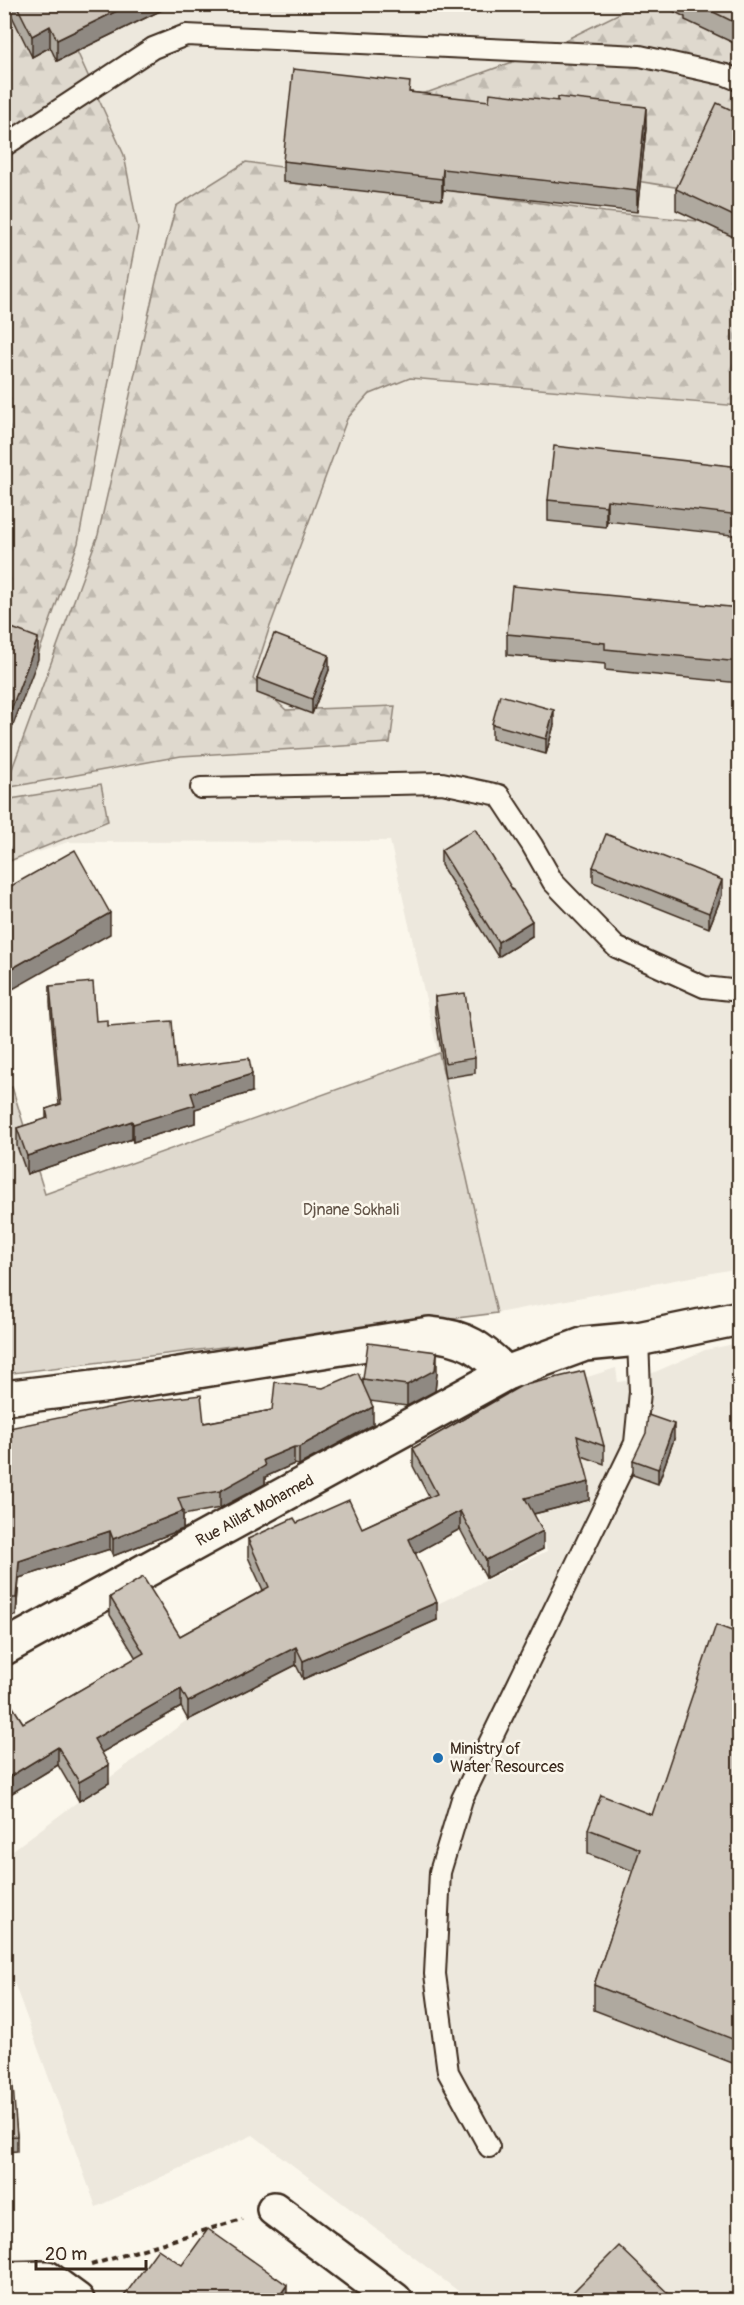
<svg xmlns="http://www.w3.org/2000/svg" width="744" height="2305" font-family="Pangolin,sans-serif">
  <defs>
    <pattern id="forest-firs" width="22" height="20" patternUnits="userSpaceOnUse" patternTransform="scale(1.5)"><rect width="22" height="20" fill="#dfd9ce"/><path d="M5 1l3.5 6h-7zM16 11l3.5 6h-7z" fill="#c0bab0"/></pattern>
  </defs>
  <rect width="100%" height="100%" fill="#fbf7ec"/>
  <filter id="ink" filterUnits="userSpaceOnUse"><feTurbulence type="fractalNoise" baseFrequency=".0167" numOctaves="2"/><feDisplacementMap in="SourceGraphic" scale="12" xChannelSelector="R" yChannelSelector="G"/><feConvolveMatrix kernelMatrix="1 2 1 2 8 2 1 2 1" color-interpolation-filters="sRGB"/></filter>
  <g filter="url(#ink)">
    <g fill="#ede8dd">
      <path d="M4,5H739V1268L497,1313L390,841L68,842L5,864Z"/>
      <path d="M739,1343V2300H470L253,2135L96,2207L5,1958V1856L305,1632L322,1660L547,1551L513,1406L530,1395L616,1368L618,1382L639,1379L705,1350Z"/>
    </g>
    <g fill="url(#forest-firs)" stroke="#8d8276" stroke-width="1.5">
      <path d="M5,5H56L124,155L138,229L78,543L5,748Z"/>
      <path d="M636,5H693L739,46V197L534,165L329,112L429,92L543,51Z"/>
      <path d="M246,162L605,212L739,225V406L410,378L368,395L347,419L269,629L253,679L286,710L395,706L390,743L181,756L5,788L98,535L157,277L176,206Z"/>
      <path d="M101,784L108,821L5,863V800Z"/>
    </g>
    <path fill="#dfd9ce" stroke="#8d8276" stroke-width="1.5" d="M439,1053L497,1313L5,1374V1090L12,1087L45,1194Z"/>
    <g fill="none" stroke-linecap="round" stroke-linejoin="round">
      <g stroke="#3b2a1e" stroke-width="24">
        <g id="lane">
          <path d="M4,146L153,48L186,35L640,56L726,75L740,81"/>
          <path d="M201,788L442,783L499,795L532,845L553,882L616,947L704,987L740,991"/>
          <path d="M489,2147L448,2072L435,1974L440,1872L462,1799L635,1443L640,1392L638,1339"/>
        </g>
      </g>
      <g stroke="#3b2a1e" stroke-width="38">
        <g id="street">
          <path d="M4,1398L110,1385L429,1334C467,1337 480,1348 506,1373"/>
          <path id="s1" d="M4,1648L506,1373L585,1344L638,1339L740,1318"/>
          <path d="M274,2209L395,2300"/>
          <path d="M4,2279L47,2278L77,2300"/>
        </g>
      </g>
      <path stroke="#3b2a1e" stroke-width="4" stroke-dasharray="6 4.5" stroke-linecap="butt" d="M91,2265L242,2219"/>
      <use href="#lane" stroke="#fbf7ec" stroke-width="20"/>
      <use href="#street" stroke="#fbf7ec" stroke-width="33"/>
    </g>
    <g fill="#afa99f" stroke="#3b2a1e" stroke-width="1.5">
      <path d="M6,4H166V8L57,61L50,47L32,57Z"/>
      <path d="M659,4H740V46L685,20V17Z"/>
      <path d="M410,92L646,128L637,212L443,190L442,200L283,182V161Z"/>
      <path d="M740,114V240L676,210V189Z"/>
      <path d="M740,467V536L607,521L606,527L548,521V500Z"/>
      <path d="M740,608V683L605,670V664L507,655V634Z"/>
      <path d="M329,670L312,714L257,693V678Z"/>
      <path d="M492,724L554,725L546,754L492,739Z"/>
      <path d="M441,850L532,936L498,957L441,865Z"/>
      <path d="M593,867L722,895L709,928L593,882Z"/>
      <path d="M50,986L96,1021L108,1026L176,1068L252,1092L195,1109V1123L133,1142L132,1139L27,1174L17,1146V1128L46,1119V1109L59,1105L50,1003Z"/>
      <path d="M435,997L475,1058V1073L445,1078L435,1012Z"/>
      <path d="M437,1373L435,1391L407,1406L370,1401L373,1425L299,1465L294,1464L265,1477V1484L220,1508L183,1515V1529L113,1556L110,1549L19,1578L16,1616L4,1615V1429L204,1423L272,1410L323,1388L363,1386V1379Z"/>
      <path d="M521,1386L604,1446V1464L582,1456L589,1500L534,1514L543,1549L486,1578L460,1529L415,1553L437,1620L303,1679L296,1665L188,1720L181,1707L102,1752L109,1783L79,1801L58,1765L4,1798V1693L23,1723L136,1658L110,1615V1597L180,1636L263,1590L248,1557V1539L297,1523L362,1528L429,1497L413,1466V1448Z"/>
      <path d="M674,1439L658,1484L633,1475V1460Z"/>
      <path d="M740,1634V2066L594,2010V1985L633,1871L588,1854V1829L652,1815Z"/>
      <path d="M4,2024L17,2136V2151L4,2152Z"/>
    </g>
    <g fill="#8f8982" stroke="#3b2a1e" stroke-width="1.5">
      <path d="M131,4H166V8L57,61V40Z"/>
      <path d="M50,26V47L32,57V36Z"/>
      <path d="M646,107V128L637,212V191Z"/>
      <path d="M443,169V190L442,200V179Z"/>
      <path d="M607,500V521L606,527V506Z"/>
      <path d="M38,638V659L4,749V728Z"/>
      <path d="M329,655V670L312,714V699Z"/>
      <path d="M554,710V725L546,754V739Z"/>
      <path d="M722,880V895L709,928V913Z"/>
      <path d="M110,913V934L4,994V973Z"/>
      <path d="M532,921V936L498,957V942Z"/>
      <path d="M252,1074V1092L195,1109V1123L133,1142V1124L191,1093Z"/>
      <path d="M132,1121V1139L27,1174V1156Z"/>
      <path d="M437,1352V1373L435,1391L407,1406V1385Z"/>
      <path d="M373,1407V1425L299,1465V1447Z"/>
      <path d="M674,1424V1439L658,1484V1469Z"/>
      <path d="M294,1447V1464L265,1477V1484L220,1508V1491L263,1460Z"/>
      <path d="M589,1482V1500L525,1516V1498Z"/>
      <path d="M183,1511V1529L113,1556V1539Z"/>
      <path d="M460,1511V1529L409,1557V1539Z"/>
      <path d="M110,1531V1549L19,1578L16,1616L19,1561Z"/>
      <path d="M543,1531V1549L486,1578V1560Z"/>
      <path d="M437,1602V1620L303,1679V1661Z"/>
      <path d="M296,1647V1665L188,1720V1702Z"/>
      <path d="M181,1689V1707L94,1757V1739Z"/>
      <path d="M58,1747V1765L4,1798V1780Z"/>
      <path d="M109,1765V1783L79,1801V1782Z"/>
      <path d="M287,2285V2301H276Z"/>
    </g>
    <g fill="#ccc4b9" stroke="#3b2a1e" stroke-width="1.5">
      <path d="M16,4H131L57,40L50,26L32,36Z"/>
      <path d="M697,4H740V25Z"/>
      <path d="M293,69L410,82L409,92L489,101L490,93L558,101V97L646,107L637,191L443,169L442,179L283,161Z"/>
      <path d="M717,103L740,114V219L676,189Z"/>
      <path d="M554,446L740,467V515L607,500L606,506L548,500Z"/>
      <path d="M512,586L740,608V662L605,649V643L507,634Z"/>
      <path d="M4,625L38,638L4,728Z"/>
      <path d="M274,634L329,655L312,699L257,678Z"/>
      <path d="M500,695L554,710L546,739L492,724Z"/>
      <path d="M475,829L532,921L498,942L441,850Z"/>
      <path d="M606,834L722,880L709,913L593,867Z"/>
      <path d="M75,850L110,913L4,973V890Z"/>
      <path d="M93,982L96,1021L108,1020V1026L172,1021L176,1068L249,1058L252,1074L191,1093L195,1105L133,1124L132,1121L27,1156L17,1128L48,1118L46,1109L61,1104L50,986Z"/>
      <path d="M465,993L475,1058L445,1063L435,997Z"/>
      <path d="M368,1343L437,1352L435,1370L407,1385L363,1379Z"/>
      <path d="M584,1371L604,1446L577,1436L589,1482L525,1498L543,1531L486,1560L460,1511L409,1539L437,1602L303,1661L296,1647L188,1702L181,1689L94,1739L109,1765L79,1782L58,1747L4,1780V1693L23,1723L144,1653L110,1597L143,1577L180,1636L269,1587L248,1539L294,1518L297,1523L349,1500L362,1528L437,1494L413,1448L521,1386Z"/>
      <path d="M358,1373L373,1407L299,1447H294L263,1460L265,1466L220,1491L178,1498L183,1511L113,1539L110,1531L19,1561L16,1598H4V1429L132,1403L201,1395L204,1423L272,1410L275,1382L323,1388Z"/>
      <path d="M648,1415L674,1424L658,1469L633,1460L646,1433Z"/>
      <path d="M716,1625L740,1634V2042L594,1985L640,1849L588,1829L601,1795L652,1815Z"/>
      <path d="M4,2024H8L17,2136L4,2137Z"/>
      <path d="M208,2229L287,2285L276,2301H124L122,2299L158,2249L182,2265Z"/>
      <path d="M619,2246L676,2301H567L566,2299Z"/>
    </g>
  </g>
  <circle fill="#1f6fb2" stroke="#fbf7ec" stroke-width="2" cx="438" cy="1758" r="6"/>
  <g text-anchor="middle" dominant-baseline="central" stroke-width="5" stroke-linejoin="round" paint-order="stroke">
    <g font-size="16" fill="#64564a" stroke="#fbf7ec">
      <text x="351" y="1210">Djnane Sokhali</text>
    </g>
    <g font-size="16" fill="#3b2a1e" stroke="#fbf7ec">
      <text stroke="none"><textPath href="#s1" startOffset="286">Rue Alilat Mohamed</textPath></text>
    </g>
    <g font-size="16" fill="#3b2a1e" stroke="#fbf7ec" text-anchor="start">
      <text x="450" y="1749">Ministry of<tspan x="450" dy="18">Water Resources</tspan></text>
    </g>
  </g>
  <rect width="744" height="2305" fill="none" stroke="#fbf7ec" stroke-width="24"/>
  <rect x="12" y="12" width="720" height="2281" fill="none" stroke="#3b2a1e" stroke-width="2" filter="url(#ink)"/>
  <path d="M36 2260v9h110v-9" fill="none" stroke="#3b2a1e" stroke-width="3"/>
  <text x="45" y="2260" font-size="18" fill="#3b2a1e" stroke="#fbf7ec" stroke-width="4.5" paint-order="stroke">20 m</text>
</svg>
